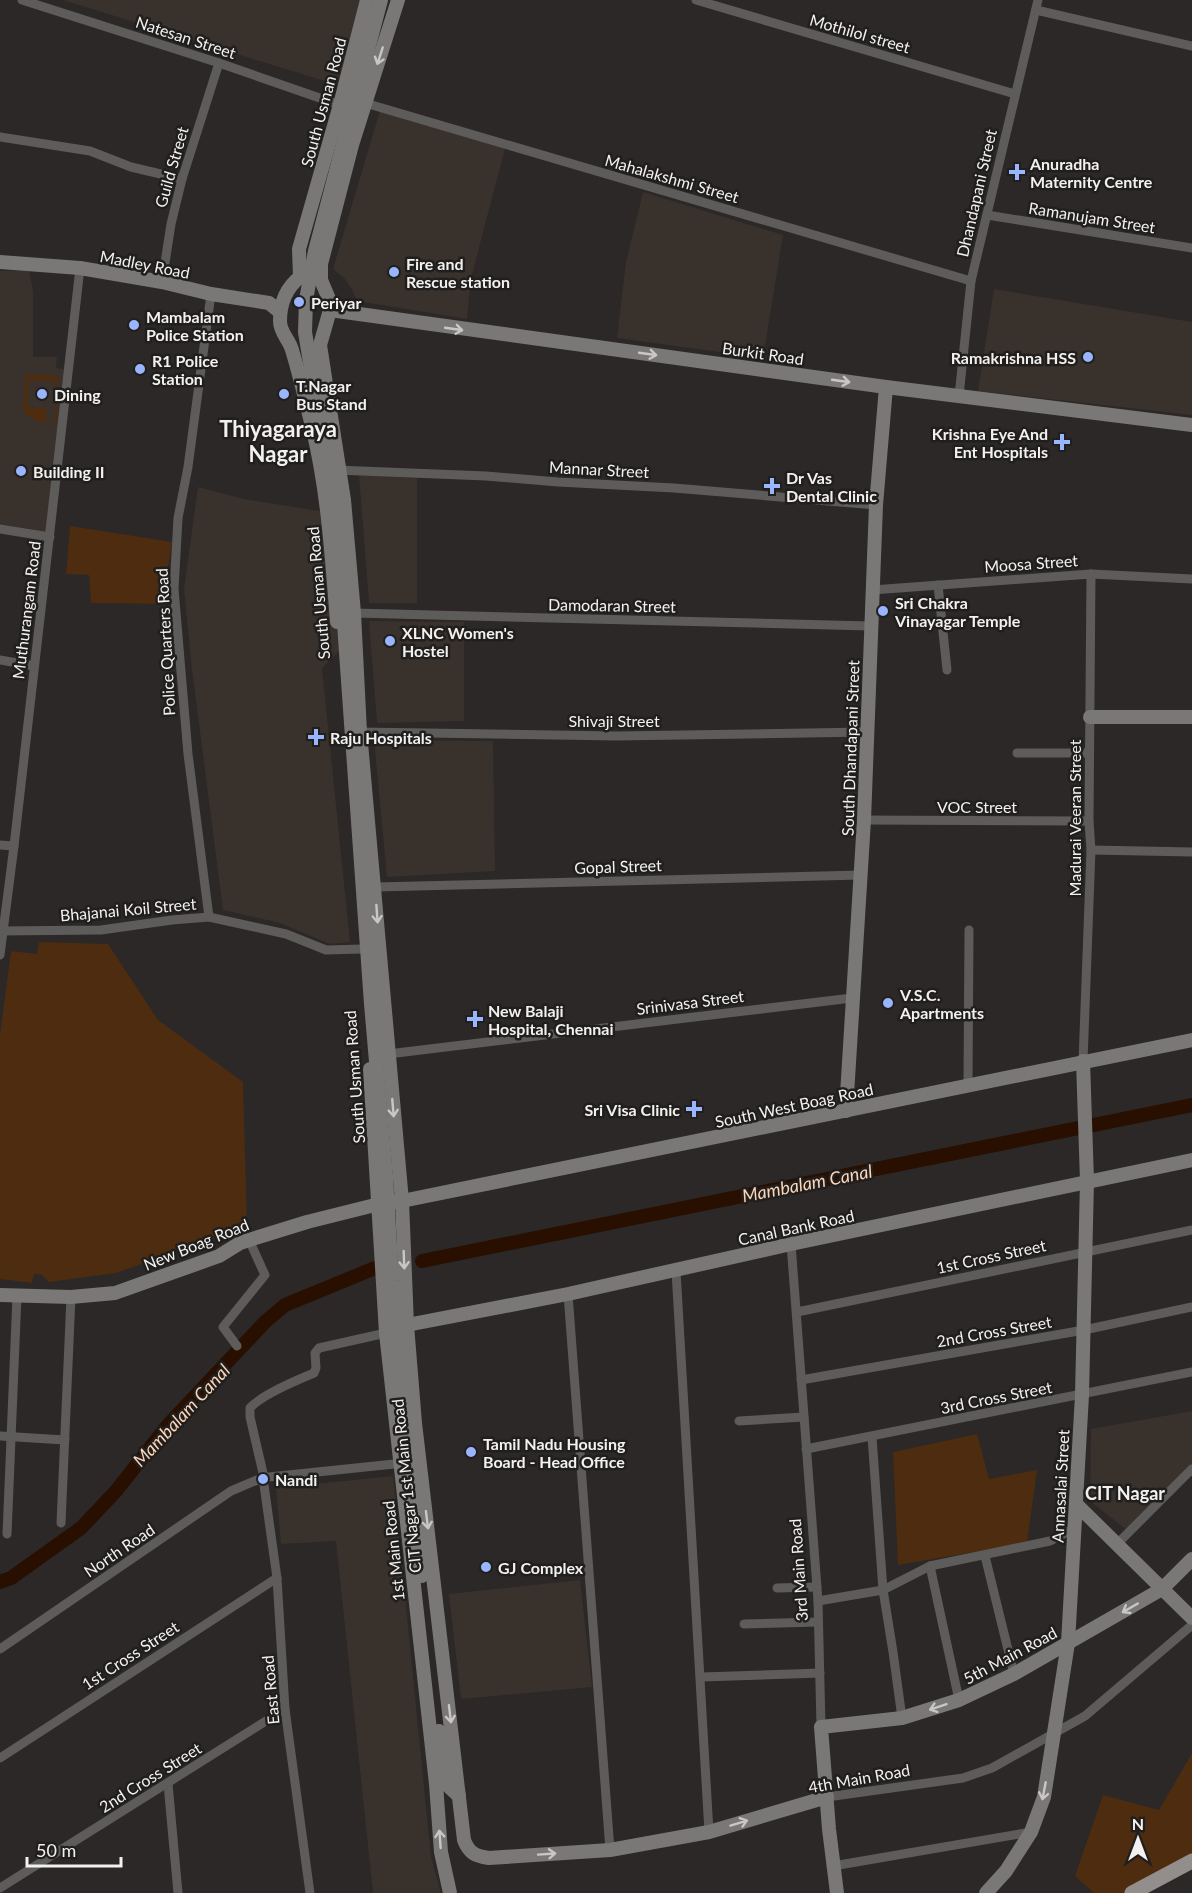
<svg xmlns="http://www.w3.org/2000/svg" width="1192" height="1893" font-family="Lato,sans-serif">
  <rect width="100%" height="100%" fill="#2b2827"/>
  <g fill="#39312c">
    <path d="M63,0H370L344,87Z"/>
    <path d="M381,107L506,145L471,278L467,319L357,301L352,289L344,278L333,269Z"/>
    <path d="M643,192L783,235L763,358L617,338L626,262Z"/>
    <path d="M29,270L33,291V357H57L56,368L64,369L47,532L0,524V271Z"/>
    <path d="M994,289L1192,322V415L978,391Z"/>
    <path d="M359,475L417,478V603H369Z"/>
    <path d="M198,487L244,499L325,512L339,651L322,668L350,942L330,944L280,923L223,910L192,669L184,589Z"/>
    <path d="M369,621L464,622V721L377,723Z"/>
    <path d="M374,740L493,741L495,871L387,877Z"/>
    <path d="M1192,1411V1469L1128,1531L1090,1501L1091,1429Z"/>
    <path d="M393,1476L431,1857L441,1893H373L336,1541L281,1544L276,1488Z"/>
    <path d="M580,1580L592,1687L461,1699L449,1594Z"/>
  </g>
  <g fill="#4d2c0f" fill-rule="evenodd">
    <path d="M26,374L59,376L56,423L38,422L23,412ZM29,380L57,382L54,421H46L47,408L28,407Z"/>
    <path d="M70,526L172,542L167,574L168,604L91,603L89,575L66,574Z"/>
    <path d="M39,942L108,944L158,1020L243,1082L247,1226L116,1273L49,1282L41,1274H34L32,1283L0,1279V1035L11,951L37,954Z"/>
    <path d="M977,1434L989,1479L1037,1470L1027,1543L898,1565L893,1452Z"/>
    <path d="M1192,1753V1855L1123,1893H1094L1075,1876L1103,1795L1159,1810Z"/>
  </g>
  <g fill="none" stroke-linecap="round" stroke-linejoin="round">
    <g stroke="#280f00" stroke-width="14">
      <path d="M422,1261L1192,1105"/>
      <path d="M0,1582L11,1578L81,1528L116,1491L168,1425L265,1322L285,1305L375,1268"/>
    </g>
    <g stroke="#5d5c5b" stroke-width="9">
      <path d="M22,0L219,63L340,105"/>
      <path d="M696,0L1015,94"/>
      <path d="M1036,10L1192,46"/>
      <path d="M365,103L971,281"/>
      <path d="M0,137L90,151L131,167L182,179"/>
      <path d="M987,215L1192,248"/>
      <path d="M162,282L171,224L182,179L219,63"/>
      <path d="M959,396L971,281L1038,0"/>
      <path d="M336,470L486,476L558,482L674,488L876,505"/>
      <path d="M0,529L50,537"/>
      <path d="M938,585L947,670"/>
      <path d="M872,590L1091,574L1192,579"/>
      <path d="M354,613L870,626"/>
      <path d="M0,660L34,666"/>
      <path d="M360,732L617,736L868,732"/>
      <path d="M1017,753H1089"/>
      <path d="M864,820L1089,821"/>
      <path d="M0,845L14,846"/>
      <path d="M1091,850L1192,852"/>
      <path d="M375,887L861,875"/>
      <path d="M209,917L188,754L174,589L178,518L188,467L211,294"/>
      <path d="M0,931L101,930L172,920L209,917L286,934L326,950L362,949"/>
      <path d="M0,955L14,846L80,268"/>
      <path d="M388,1054L852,998"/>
      <path d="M1083,1061L1091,850L1089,821L1091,574"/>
      <path d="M968,1085L969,930"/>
      <path d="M791,1244L818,1601L821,1727"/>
      <path d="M676,1271L709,1832"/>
      <path d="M568,1294L610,1850"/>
      <path d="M797,1312L1192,1230"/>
      <path d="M237,1346L223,1327L265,1275L249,1240"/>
      <path d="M801,1380L1084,1330L1192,1307"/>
      <path d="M739,1421L804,1417"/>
      <path d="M0,1436L65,1440"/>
      <path d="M872,1437L883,1590L893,1652L902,1718"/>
      <path d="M806,1449L1192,1372"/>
      <path d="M263,1473L250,1417V1408C261,1395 297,1380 314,1373L316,1368L315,1353L319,1348L386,1333"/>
      <path d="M269,1477L404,1463"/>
      <path d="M264,1485L277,1578L285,1709L310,1893"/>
      <path d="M61,1523L71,1297"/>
      <path d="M7,1534L17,1296"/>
      <path d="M1117,1544L1192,1469"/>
      <path d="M985,1556L1014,1674"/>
      <path d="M930,1566L959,1700"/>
      <path d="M777,1588L817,1587"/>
      <path d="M818,1601L883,1590L930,1566L1050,1541L1075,1528"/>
      <path d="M744,1624L818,1622"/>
      <path d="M0,1649L231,1491L257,1480"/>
      <path d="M701,1677L820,1673"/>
      <path d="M0,1758L277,1578"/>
      <path d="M168,1784L178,1893"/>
      <path d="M827,1797L963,1778L992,1768L1085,1716L1192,1625"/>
      <path d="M833,1866L1031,1832"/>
      <path d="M0,1888L285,1709"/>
    </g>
    <g stroke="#7a7877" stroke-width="14">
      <path d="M398,0L352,145L321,264V280L329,299L330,310L320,345L344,500L354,613L360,732L402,1201L407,1325L415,1423L464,1840C469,1853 475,1856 489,1858L610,1850L709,1832L827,1797"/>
      <path d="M0,262L80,268L162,282L211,294L269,303L280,312"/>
      <path d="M330,310L886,387L1192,425"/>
      <path d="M337,622C332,558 328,493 313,430C306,403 300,376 292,350C289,339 280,333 280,321C280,303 286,288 300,277L299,249L340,105L367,0"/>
      <path d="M1090,717H1192"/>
      <path d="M370,1069L386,1333L436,1784L441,1852L450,1893"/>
      <path d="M846,1111L864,820L876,505L886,387"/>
      <path d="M0,1295L71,1297L115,1293L219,1256L240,1243L249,1240L307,1222L379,1204L402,1201L1192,1040"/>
      <path d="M407,1325L568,1294L791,1244L1192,1160"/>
      <path d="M1076,1504L1192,1618"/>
      <path d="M439,1731L446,1784L459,1796"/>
      <path d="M837,1893L829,1829L821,1727L902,1718L959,1700L1014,1674L1162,1589L1192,1559"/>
      <path d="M986,1893L1006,1871L1031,1832L1044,1797L1068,1643L1082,1395L1087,1181L1083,1061"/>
    </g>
    <path stroke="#918e8c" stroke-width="15" d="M1132,1893L1192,1861"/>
    <path stroke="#7a7877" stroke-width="14" d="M381,0L315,251L306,300L305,332L337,526L371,1004L386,1176L392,1281L406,1447L422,1576"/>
  </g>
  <defs><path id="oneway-shaft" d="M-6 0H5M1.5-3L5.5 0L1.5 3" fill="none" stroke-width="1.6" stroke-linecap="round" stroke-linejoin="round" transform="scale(1.5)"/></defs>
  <g stroke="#c9c7c6">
    <use href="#oneway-shaft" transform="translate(380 56) rotate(108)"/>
    <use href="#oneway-shaft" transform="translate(454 329) rotate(8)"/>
    <use href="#oneway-shaft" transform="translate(648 354) rotate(8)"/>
    <use href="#oneway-shaft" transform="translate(841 381) rotate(8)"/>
    <use href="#oneway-shaft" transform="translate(377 914) rotate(86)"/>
    <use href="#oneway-shaft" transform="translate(393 1108) rotate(85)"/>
    <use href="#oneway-shaft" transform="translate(404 1260) rotate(88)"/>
    <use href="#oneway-shaft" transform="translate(427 1520) rotate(83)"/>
    <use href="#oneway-shaft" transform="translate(1130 1608) rotate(150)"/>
    <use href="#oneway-shaft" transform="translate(938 1707) rotate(162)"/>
    <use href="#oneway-shaft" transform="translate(450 1714) rotate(83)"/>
    <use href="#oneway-shaft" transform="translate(1044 1791) rotate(101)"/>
    <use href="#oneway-shaft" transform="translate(739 1823) rotate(-17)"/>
    <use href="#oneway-shaft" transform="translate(440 1839) rotate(-94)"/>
    <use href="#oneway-shaft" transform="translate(547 1854) rotate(-4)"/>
  </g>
  <g fill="#99b5fd" stroke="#211f1d" stroke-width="2">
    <path d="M1014 163h6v6h6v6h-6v6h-6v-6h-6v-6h6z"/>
    <circle cx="394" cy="272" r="6"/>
    <circle cx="299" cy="302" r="6"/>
    <circle cx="134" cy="325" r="6"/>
    <circle cx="1088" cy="357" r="6"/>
    <circle cx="140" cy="369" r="6"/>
    <circle cx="42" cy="394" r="6"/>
    <circle cx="284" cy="394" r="6"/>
    <path d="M1059 433h6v6h6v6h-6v6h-6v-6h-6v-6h6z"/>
    <circle cx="21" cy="471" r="6"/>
    <path d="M769 477h6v6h6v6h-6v6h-6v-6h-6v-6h6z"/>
    <circle cx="883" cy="611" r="6"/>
    <circle cx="390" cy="641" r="6"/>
    <path d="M313 728h6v6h6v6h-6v6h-6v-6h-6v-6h6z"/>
    <circle cx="888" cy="1003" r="6"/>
    <path d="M472 1010h6v6h6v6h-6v6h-6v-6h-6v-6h6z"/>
    <path d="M691 1100h6v6h6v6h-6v6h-6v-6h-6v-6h6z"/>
    <circle cx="471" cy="1452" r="6"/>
    <circle cx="263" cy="1479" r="6"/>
    <circle cx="486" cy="1567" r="6"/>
  </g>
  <g text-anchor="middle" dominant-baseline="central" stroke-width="5" stroke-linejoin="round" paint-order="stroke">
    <g font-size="16" fill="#f3f1f0" stroke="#211f1d">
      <text transform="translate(860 33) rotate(16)">Mothilol street</text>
      <text transform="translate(186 37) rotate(18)">Natesan Street</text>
      <text transform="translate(323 102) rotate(-75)">South Usman Road</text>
      <text transform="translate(171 167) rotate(-74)">Guild Street</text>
      <text transform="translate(672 178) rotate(16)">Mahalakshmi Street</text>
      <text transform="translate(976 193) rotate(-77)">Dhandapani Street</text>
      <text transform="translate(1092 217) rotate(9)">Ramanujam Street</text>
      <text transform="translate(145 264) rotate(11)">Madley Road</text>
      <text transform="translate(763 353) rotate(8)">Burkit Road</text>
      <text transform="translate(599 469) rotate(3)">Mannar Street</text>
      <text transform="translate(1031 563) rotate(-4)">Moosa Street</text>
      <text transform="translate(318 593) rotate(-95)">South Usman Road</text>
      <text transform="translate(612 605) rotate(1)">Damodaran Street</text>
      <text transform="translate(26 610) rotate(-83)">Muthurangam Road</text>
      <text transform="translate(165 642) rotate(-93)">Police Quarters Road</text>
      <text x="614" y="720">Shivaji Street</text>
      <text transform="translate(850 748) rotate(-88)">South Dhandapani Street</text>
      <text x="977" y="806">VOC Street</text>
      <text transform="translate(1074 818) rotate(-90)">Madurai Veeran Street</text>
      <text transform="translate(618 866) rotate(-2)">Gopal Street</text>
      <text transform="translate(128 909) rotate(-5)">Bhajanai Koil Street</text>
      <text transform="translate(690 1002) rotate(-7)">Srinivasa Street</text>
      <text transform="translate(354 1077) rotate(-94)">South Usman Road</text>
      <text transform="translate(794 1105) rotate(-12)">South West Boag Road</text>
      <text transform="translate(796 1227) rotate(-12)">Canal Bank Road</text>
      <text transform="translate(196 1244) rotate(-22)">New Boag Road</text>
      <text transform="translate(991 1256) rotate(-12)">1st Cross Street</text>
      <text transform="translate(994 1331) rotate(-10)">2nd Cross Street</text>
      <text transform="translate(996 1397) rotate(-11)">3rd Cross Street</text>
      <text transform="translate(406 1486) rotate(-96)">CIT Nagar 1st Main Road</text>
      <text transform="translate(1060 1486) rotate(-87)">Annasalai Street</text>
      <text transform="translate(119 1550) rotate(-34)">North Road</text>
      <text transform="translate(393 1551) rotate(-96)">1st Main Road</text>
      <text transform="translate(798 1570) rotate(-94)">3rd Main Road</text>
      <text transform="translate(130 1655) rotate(-33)">1st Cross Street</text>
      <text transform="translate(1010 1655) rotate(-28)">5th Main Road</text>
      <text transform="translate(270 1690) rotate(-95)">East Road</text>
      <text transform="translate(150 1777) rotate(-32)">2nd Cross Street</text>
      <text transform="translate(859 1778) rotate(-10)">4th Main Road</text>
    </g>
    <g font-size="16" font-weight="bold" fill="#f3f1f0" stroke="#211f1d" text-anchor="start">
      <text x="1030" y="163">Anuradha<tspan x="1030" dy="18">Maternity Centre</tspan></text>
      <text x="406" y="263">Fire and<tspan x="406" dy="18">Rescue station</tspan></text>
      <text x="311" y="302">Periyar</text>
      <text x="146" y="316">Mambalam<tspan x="146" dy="18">Police Station</tspan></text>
      <text x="1076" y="357" text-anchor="end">Ramakrishna HSS</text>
      <text x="152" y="360">R1 Police<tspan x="152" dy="18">Station</tspan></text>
      <text x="296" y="385">T.Nagar<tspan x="296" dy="18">Bus Stand</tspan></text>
      <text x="54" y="394">Dining</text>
      <text x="1048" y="433" text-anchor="end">Krishna Eye And<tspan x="1048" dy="18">Ent Hospitals</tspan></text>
      <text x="33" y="471">Building II</text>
      <text x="786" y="477">Dr Vas<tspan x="786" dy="18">Dental Clinic</tspan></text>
      <text x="895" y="602">Sri Chakra<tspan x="895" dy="18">Vinayagar Temple</tspan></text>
      <text x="402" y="632">XLNC Women's<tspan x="402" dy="18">Hostel</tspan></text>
      <text x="330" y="737">Raju Hospitals</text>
      <text x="900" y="994">V.S.C.<tspan x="900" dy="18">Apartments</tspan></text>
      <text x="488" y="1010">New Balaji<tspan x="488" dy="18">Hospital, Chennai</tspan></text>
      <text x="680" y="1109" text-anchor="end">Sri Visa Clinic</text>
      <text x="483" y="1443">Tamil Nadu Housing<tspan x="483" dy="18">Board - Head Office</tspan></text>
      <text x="275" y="1479">Nandi</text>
      <text x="498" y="1567">GJ Complex</text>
    </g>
    <g font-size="18" font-style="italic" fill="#fdd6ba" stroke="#211f1d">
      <text transform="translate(807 1183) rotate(-11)">Mambalam Canal</text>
      <text transform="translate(181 1415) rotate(-47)">Mambalam Canal</text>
    </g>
    <g font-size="18" font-weight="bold" fill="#f3f1f0" stroke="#211f1d">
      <text x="1125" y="1493">CIT Nagar</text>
    </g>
    <g font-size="22" font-weight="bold" fill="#f3f1f0" stroke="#211f1d">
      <text x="278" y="428">Thiyagaraya<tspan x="278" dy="25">Nagar</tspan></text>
    </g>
  </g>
  <g transform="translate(1138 1839)" stroke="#211f1d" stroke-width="4.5" paint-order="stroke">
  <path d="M0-4.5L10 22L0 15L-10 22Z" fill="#f3f1f0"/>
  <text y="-9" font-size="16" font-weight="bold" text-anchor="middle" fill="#f3f1f0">N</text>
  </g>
  <path d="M27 1857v9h94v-9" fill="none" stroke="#f3f1f0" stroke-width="3"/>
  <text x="36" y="1857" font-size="18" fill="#f3f1f0" stroke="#211f1d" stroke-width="4.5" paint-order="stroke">50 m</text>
</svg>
